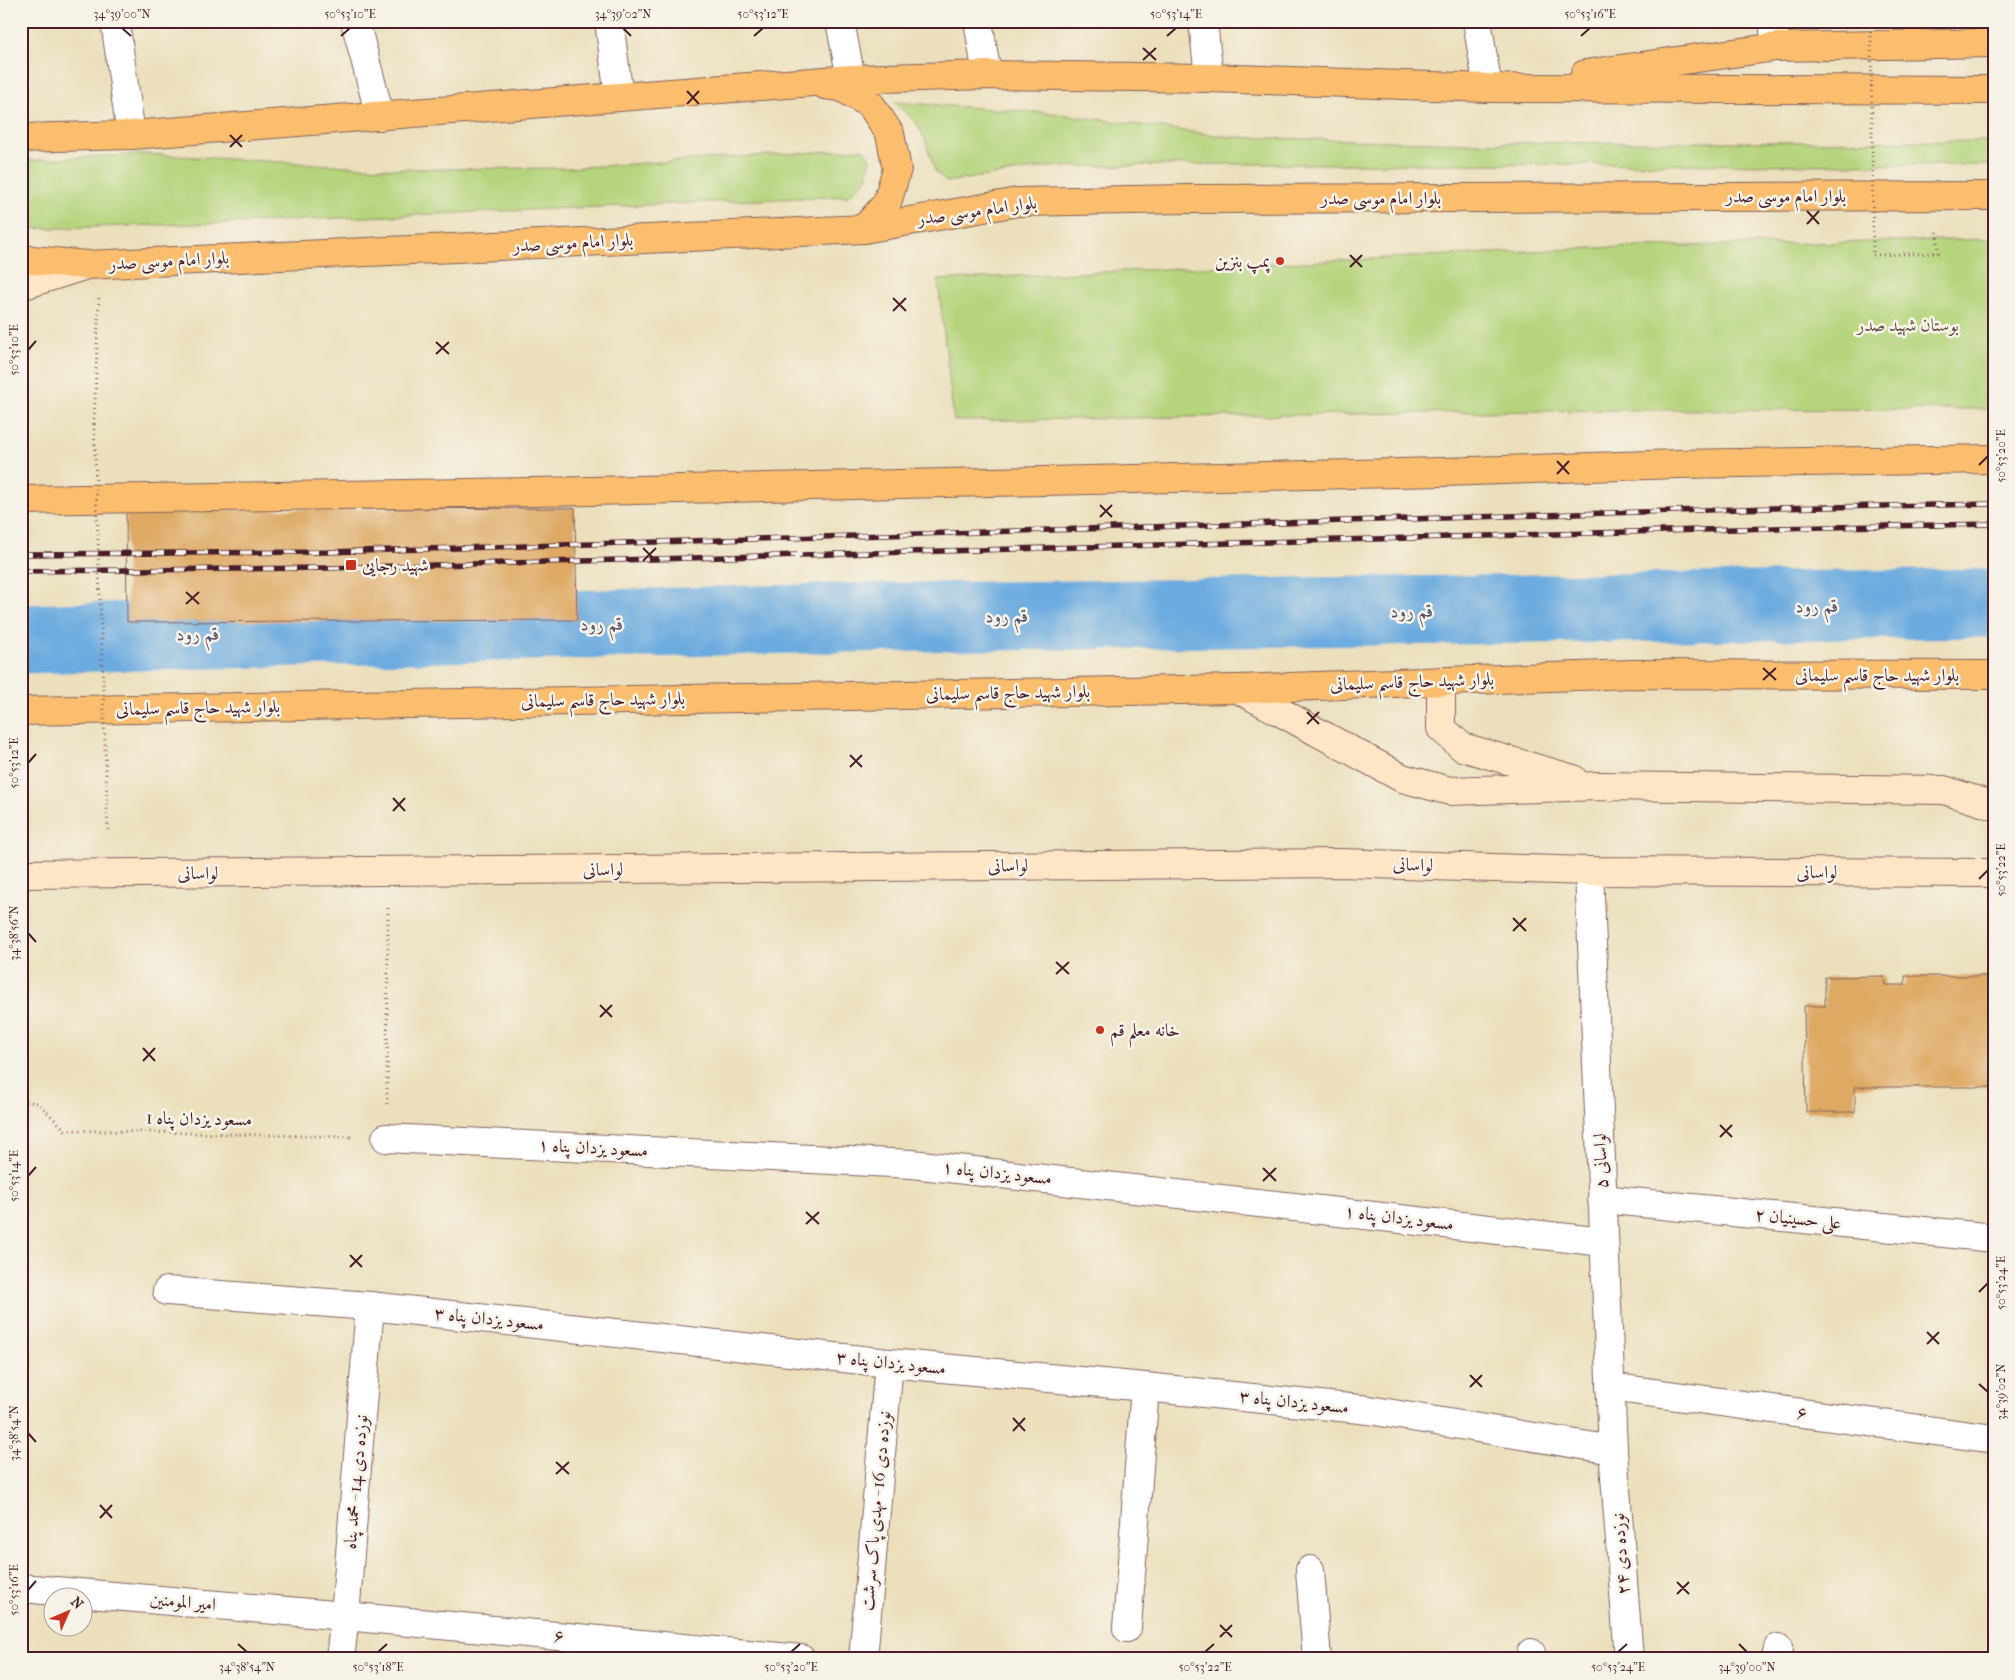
<svg xmlns="http://www.w3.org/2000/svg" width="2015" height="1680" font-family="'IM FELL French Canon',Amiri,serif">
  <rect width="100%" height="100%" fill="#f7f3e8"/>
  <filter id="ink" filterUnits="userSpaceOnUse"><feTurbulence type="fractalNoise" baseFrequency=".02" numOctaves="2"/><feDisplacementMap in="SourceGraphic" scale="10" xChannelSelector="R" yChannelSelector="G"/><feConvolveMatrix kernelMatrix="1 2 1 2 8 2 1 2 1" color-interpolation-filters="sRGB"/></filter>
  <filter id="wash" filterUnits="userSpaceOnUse"><feTurbulence type="fractalNoise" baseFrequency=".0096" numOctaves="4" result="noise"/><feDisplacementMap in="SourceGraphic" scale="20" xChannelSelector="R" yChannelSelector="G"/><feGaussianBlur stdDeviation="1.12" result="paint"/><feColorMatrix in="noise" values="0 0 0 0 0 0 0 0 0 0 0 0 0 0 0 0 0 1.4 0 .05"/><feComposite in="paint" operator="in"/></filter>
  <g filter="url(#wash)">
    <rect width="100%" height="100%" fill="#ebdfbc"/>
    <g fill="#b5d47b" stroke="#807a53">
      <path d="M894,102L1051,113L1230,137L1470,143L1994,141V165L1222,164L1047,167L946,182L935,171L925,139L916,122Z"/>
      <path d="M863,149L870,159L867,178L849,196L229,223L21,229V161L145,154L399,169L569,168Z"/>
      <path d="M1994,239V409L1595,410L954,421L938,280L1593,248Z"/>
    </g>
    <g fill="none" stroke-linecap="round" stroke-linejoin="round">
      <path stroke="#6cabdf" stroke-width="69" d="M21,639L840,618L1994,603"/>
    </g>
    <g id="blocks">
      <g fill="#dea964">
        <path d="M575,508L577,620L127,622L126,510Z"/>
        <path d="M1884,976L1885,985H1905V976H1994V1087H1855V1112H1806L1804,1006H1825V977Z"/>
      </g>
    </g>
  </g>
  <g filter="url(#ink)">
    <use href="#blocks" fill-opacity="0" stroke="#82625e" stroke-width="1"/>
    <g fill="none" stroke-linecap="round" stroke-linejoin="round">
      <g stroke="#82625e" stroke-width="30">
        <g id="minor">
          <path d="M115,21L131,135"/>
          <path d="M355,21L380,116"/>
          <path d="M609,21L619,97"/>
          <path d="M840,21L851,79"/>
          <path d="M978,21L987,75"/>
          <path d="M1203,21L1209,78"/>
          <path d="M1477,21L1488,88"/>
          <path d="M1773,21L1776,47"/>
          <path d="M1589,871L1613,1450L1629,1659"/>
          <path d="M386,1138L912,1164L1604,1242"/>
          <path d="M1602,1199L1994,1238"/>
          <path d="M167,1291L370,1306L889,1363L1145,1387L1369,1410L1613,1450"/>
          <path d="M1610,1387L1994,1439"/>
          <path d="M1310,1570L1317,1659"/>
          <path d="M21,1588L345,1616L801,1659"/>
          <path d="M1127,1628L1145,1387"/>
          <path d="M1531,1653V1659"/>
          <path d="M340,1659L345,1616L370,1306"/>
          <path d="M863,1659L889,1363"/>
          <path d="M1776,1659L1778,1648"/>
        </g>
      </g>
      <g stroke="#82625e" stroke-width="30">
        <g id="secondary">
          <path d="M21,286L87,265"/>
          <path d="M1441,681V728L1462,747L1573,779"/>
          <path d="M1238,689L1402,778L1450,791L1598,786L1944,790L1994,806"/>
          <path d="M21,874L1341,863L1589,871L1994,873"/>
        </g>
      </g>
      <g stroke="#82625e" stroke-width="30">
        <g id="primary">
          <path d="M1585,74L1776,47L1994,43"/>
          <path d="M825,85L841,87L871,105L890,134L897,169L887,203L864,229"/>
          <path d="M21,138L131,135L851,79L987,75L1209,78L1488,88L1994,90"/>
          <path d="M21,259L87,265L864,229L1018,202L1187,199L1994,196"/>
          <path d="M21,500L591,491L1442,472L1678,464L1994,459"/>
          <path d="M21,711L1238,689L1631,674L1994,675"/>
        </g>
      </g>
      <g stroke="#82625e" stroke-width="3" stroke-dasharray="1 4" stroke-linecap="butt">
        <path d="M1873,255L1938,253L1937,229"/>
        <path d="M94,424L99,297"/>
        <path d="M21,1101L38,1103L65,1130L352,1137"/>
        <path d="M387,1104L388,905"/>
      </g>
      <use href="#minor" stroke="#fff" stroke-width="28"/>
      <use href="#secondary" stroke="#fde5c5" stroke-width="28"/>
      <use href="#primary" stroke="#fabe6e" stroke-width="28"/>
      <g stroke="#4a1f2b" stroke-width="5.5">
        <g id="rail">
          <path d="M21,554L327,552L1772,508L1994,504"/>
          <path d="M21,571L327,568L1774,528L1994,524"/>
        </g>
      </g>
      <use href="#rail" stroke="#f7f3e8" stroke-width="4" stroke-dasharray="11" stroke-linecap="butt"/>
      <g stroke="#82625e" stroke-width="3" stroke-dasharray="1 4" stroke-linecap="butt">
        <path d="M1871,21L1873,255"/>
        <path d="M94,424L108,832"/>
      </g>
    </g>
  </g>
  <path fill="none" stroke="#4a1f2b" stroke-width="2" d="M122,28L131,36M623,28L631,36M341,36L350,28M754,36L763,28M1167,36L1176,28M1581,36L1590,28M1143,48L1156,60M1143,60L1156,48M687,91L699,104M687,104L699,91M230,135L242,147M230,147L242,135M1807,211L1819,224M1807,224L1819,211M1350,255L1362,267M1350,267L1362,255M893,298L906,311M893,311L906,298M436,342L449,354M28,350L36,341M436,354L449,342M1557,461L1569,474M1979,465L1988,456M1557,474L1569,461M1100,505L1112,517M1100,517L1112,505M643,548L656,561M643,561L656,548M186,592L199,604M186,604L199,592M1763,668L1776,680M1763,680L1776,668M1307,712L1319,724M1307,724L1319,712M850,755L862,767M28,763L36,754M850,767L862,755M393,798L405,811M393,811L405,798M1979,879L1988,870M1513,918L1526,931M1513,931L1526,918M28,933L36,942M1056,962L1069,974M1056,974L1069,962M600,1005L612,1017M600,1017L612,1005M143,1048L155,1061M143,1061L155,1048M1720,1125L1732,1137M1720,1137L1732,1125M1263,1168L1276,1181M28,1176L36,1167M1263,1181L1276,1168M806,1212L819,1224M806,1224L819,1212M350,1255L362,1267M350,1267L362,1255M1979,1292L1988,1283M1927,1332L1939,1344M1927,1344L1939,1332M1470,1375L1482,1387M1979,1384L1988,1392M1470,1387L1482,1375M1013,1418L1025,1431M1013,1431L1025,1418M28,1433L36,1442M556,1462L569,1474M556,1474L569,1462M100,1505L112,1518M100,1518L112,1505M1677,1582L1689,1594M28,1590L36,1581M1677,1594L1689,1582M1220,1625L1232,1637M1220,1637L1232,1625M238,1644L247,1652M1739,1644L1747,1652M378,1652L387,1644M791,1652L800,1644M1205,1652L1214,1644M1618,1652L1627,1644"/>
  <g fill="#c8321e" stroke="#f7f3e8" stroke-width="2">
    <circle cx="1280" cy="261" r="5"/>
    <rect x="345" y="559" width="12" height="12" rx="2.5"/>
    <circle cx="1100" cy="1030" r="5"/>
  </g>
  <g text-anchor="middle" dominant-baseline="central" stroke-width="5" stroke-linejoin="round" paint-order="stroke">
    <g font-size="18" fill="#4a1f2b" stroke="#f7f3e8">
      <text x="1786" y="196">بلوار امام موسی صدر</text>
      <text x="1381" y="198">بلوار امام موسی صدر</text>
      <text transform="translate(977 211) rotate(-8)">بلوار امام موسی صدر</text>
      <text transform="translate(573 243) rotate(-3)">بلوار امام موسی صدر</text>
      <text transform="translate(169 261) rotate(-3)">بلوار امام موسی صدر</text>
      <text x="1877" y="675">بلوار شهید حاج قاسم سلیمانی</text>
      <text transform="translate(1412 682) rotate(-2)">بلوار شهید حاج قاسم سلیمانی</text>
      <text transform="translate(1008 693) rotate(-1)">بلوار شهید حاج قاسم سلیمانی</text>
      <text transform="translate(603 700) rotate(-1)">بلوار شهید حاج قاسم سلیمانی</text>
      <text transform="translate(198 708) rotate(-1)">بلوار شهید حاج قاسم سلیمانی</text>
      <text transform="translate(1413 865) rotate(2)">لواسانی</text>
      <text transform="translate(1008 866) rotate(-1)">لواسانی</text>
      <text transform="translate(603 870) rotate(-1)">لواسانی</text>
      <text x="1817" y="872">لواسانی</text>
      <text x="198" y="873">لواسانی</text>
      <text transform="translate(199 1119) rotate(1)">1 مسعود یزدان پناه</text>
      <text transform="translate(593 1148) rotate(3)">۱ مسعود یزدان پناه</text>
      <text transform="translate(1601 1161) rotate(-92)">لواسانی ۵</text>
      <text transform="translate(997 1173) rotate(6)">۱ مسعود یزدان پناه</text>
      <text transform="translate(1399 1218) rotate(7)">۱ مسعود یزدان پناه</text>
      <text transform="translate(1798 1219) rotate(6)">۲ علی حسینیان</text>
      <text transform="translate(489 1319) rotate(6)">۳ مسعود یزدان پناه</text>
      <text transform="translate(891 1363) rotate(6)">۳ مسعود یزدان پناه</text>
      <text transform="translate(1294 1402) rotate(6)">۳ مسعود یزدان پناه</text>
      <text transform="translate(1802 1413) rotate(8)">۶</text>
      <text transform="translate(356 1482) rotate(-85)">نوزده دی 14 - محمد پناه</text>
      <text transform="translate(876 1511) rotate(-85)">نوزده دی 16 - مهدی پاک سرشت</text>
      <text transform="translate(1621 1554) rotate(-94)">نوزده دی ۲۴</text>
      <text transform="translate(183 1602) rotate(5)">امیر المومنین</text>
      <text transform="translate(559 1636) rotate(5)">۶</text>
    </g>
    <g font-size="18" fill="#4a1f2b" stroke="#f7f3e8" text-anchor="start">
      <text x="1270" y="261" text-anchor="end">پمپ بنزین</text>
      <text x="362" y="565">شهید رجایی</text>
      <text x="1110" y="1030">خانه معلم قم</text>
    </g>
    <g font-size="18" fill="#654c3f" stroke="#f7f3e8">
      <text x="1908" y="325">بوستان شهید صدر</text>
    </g>
    <g font-size="19" font-style="italic" fill="#56506a" stroke="#f7f3e8">
      <text transform="translate(1817 606) rotate(-1)">قم رود</text>
      <text transform="translate(1412 611) rotate(-1)">قم رود</text>
      <text transform="translate(1007 616) rotate(-1)">قم رود</text>
      <text transform="translate(602 624) rotate(-1)">قم رود</text>
      <text transform="translate(198 634) rotate(-1)">قم رود</text>
    </g>
  </g>
  <rect width="2015" height="1680" fill="none" stroke="#f7f3e8" stroke-width="55"/>
  <g transform="translate(68 1612) rotate(45)"><circle r="24" fill="#f7f3e8" stroke="#b29e9c"/>
  <path d="M0-4L9 19L0 12L-9 19Z" fill="#c8321e"/>
  <text y="-8" font-size="14" font-weight="bold" text-anchor="middle" fill="#4a1f2b">N</text>
  </g>
  <rect x="28" y="28" width="1960" height="1624" fill="none" stroke="#4a1f2b" stroke-width="2"/>
  <g font-size="12" text-anchor="middle" fill="#4a1f2b">
    <text x="122" y="18">34°39'00"N</text>
    <text x="350" y="18">50°53'10"E</text>
    <text x="623" y="18">34°39'02"N</text>
    <text x="763" y="18">50°53'12"E</text>
    <text x="1176" y="18">50°53'14"E</text>
    <text x="1590" y="18">50°53'16"E</text>
    <text transform="translate(14 350) rotate(-90)" y="4">50°53'10"E</text>
    <text transform="translate(2001 456) rotate(-90)" y="4">50°53'20"E</text>
    <text transform="translate(14 763) rotate(-90)" y="4">50°53'12"E</text>
    <text transform="translate(2001 870) rotate(-90)" y="4">50°53'22"E</text>
    <text transform="translate(14 933) rotate(-90)" y="4">34°38'56"N</text>
    <text transform="translate(14 1176) rotate(-90)" y="4">50°53'14"E</text>
    <text transform="translate(2001 1283) rotate(-90)" y="4">50°53'24"E</text>
    <text transform="translate(2001 1392) rotate(-90)" y="4">34°39'02"N</text>
    <text transform="translate(14 1433) rotate(-90)" y="4">34°38'54"N</text>
    <text transform="translate(14 1590) rotate(-90)" y="4">50°53'16"E</text>
    <text x="247" y="1671">34°38'54"N</text>
    <text x="378" y="1671">50°53'18"E</text>
    <text x="791" y="1671">50°53'20"E</text>
    <text x="1205" y="1671">50°53'22"E</text>
    <text x="1618" y="1671">50°53'24"E</text>
    <text x="1747" y="1671">34°39'00"N</text>
  </g>
</svg>
